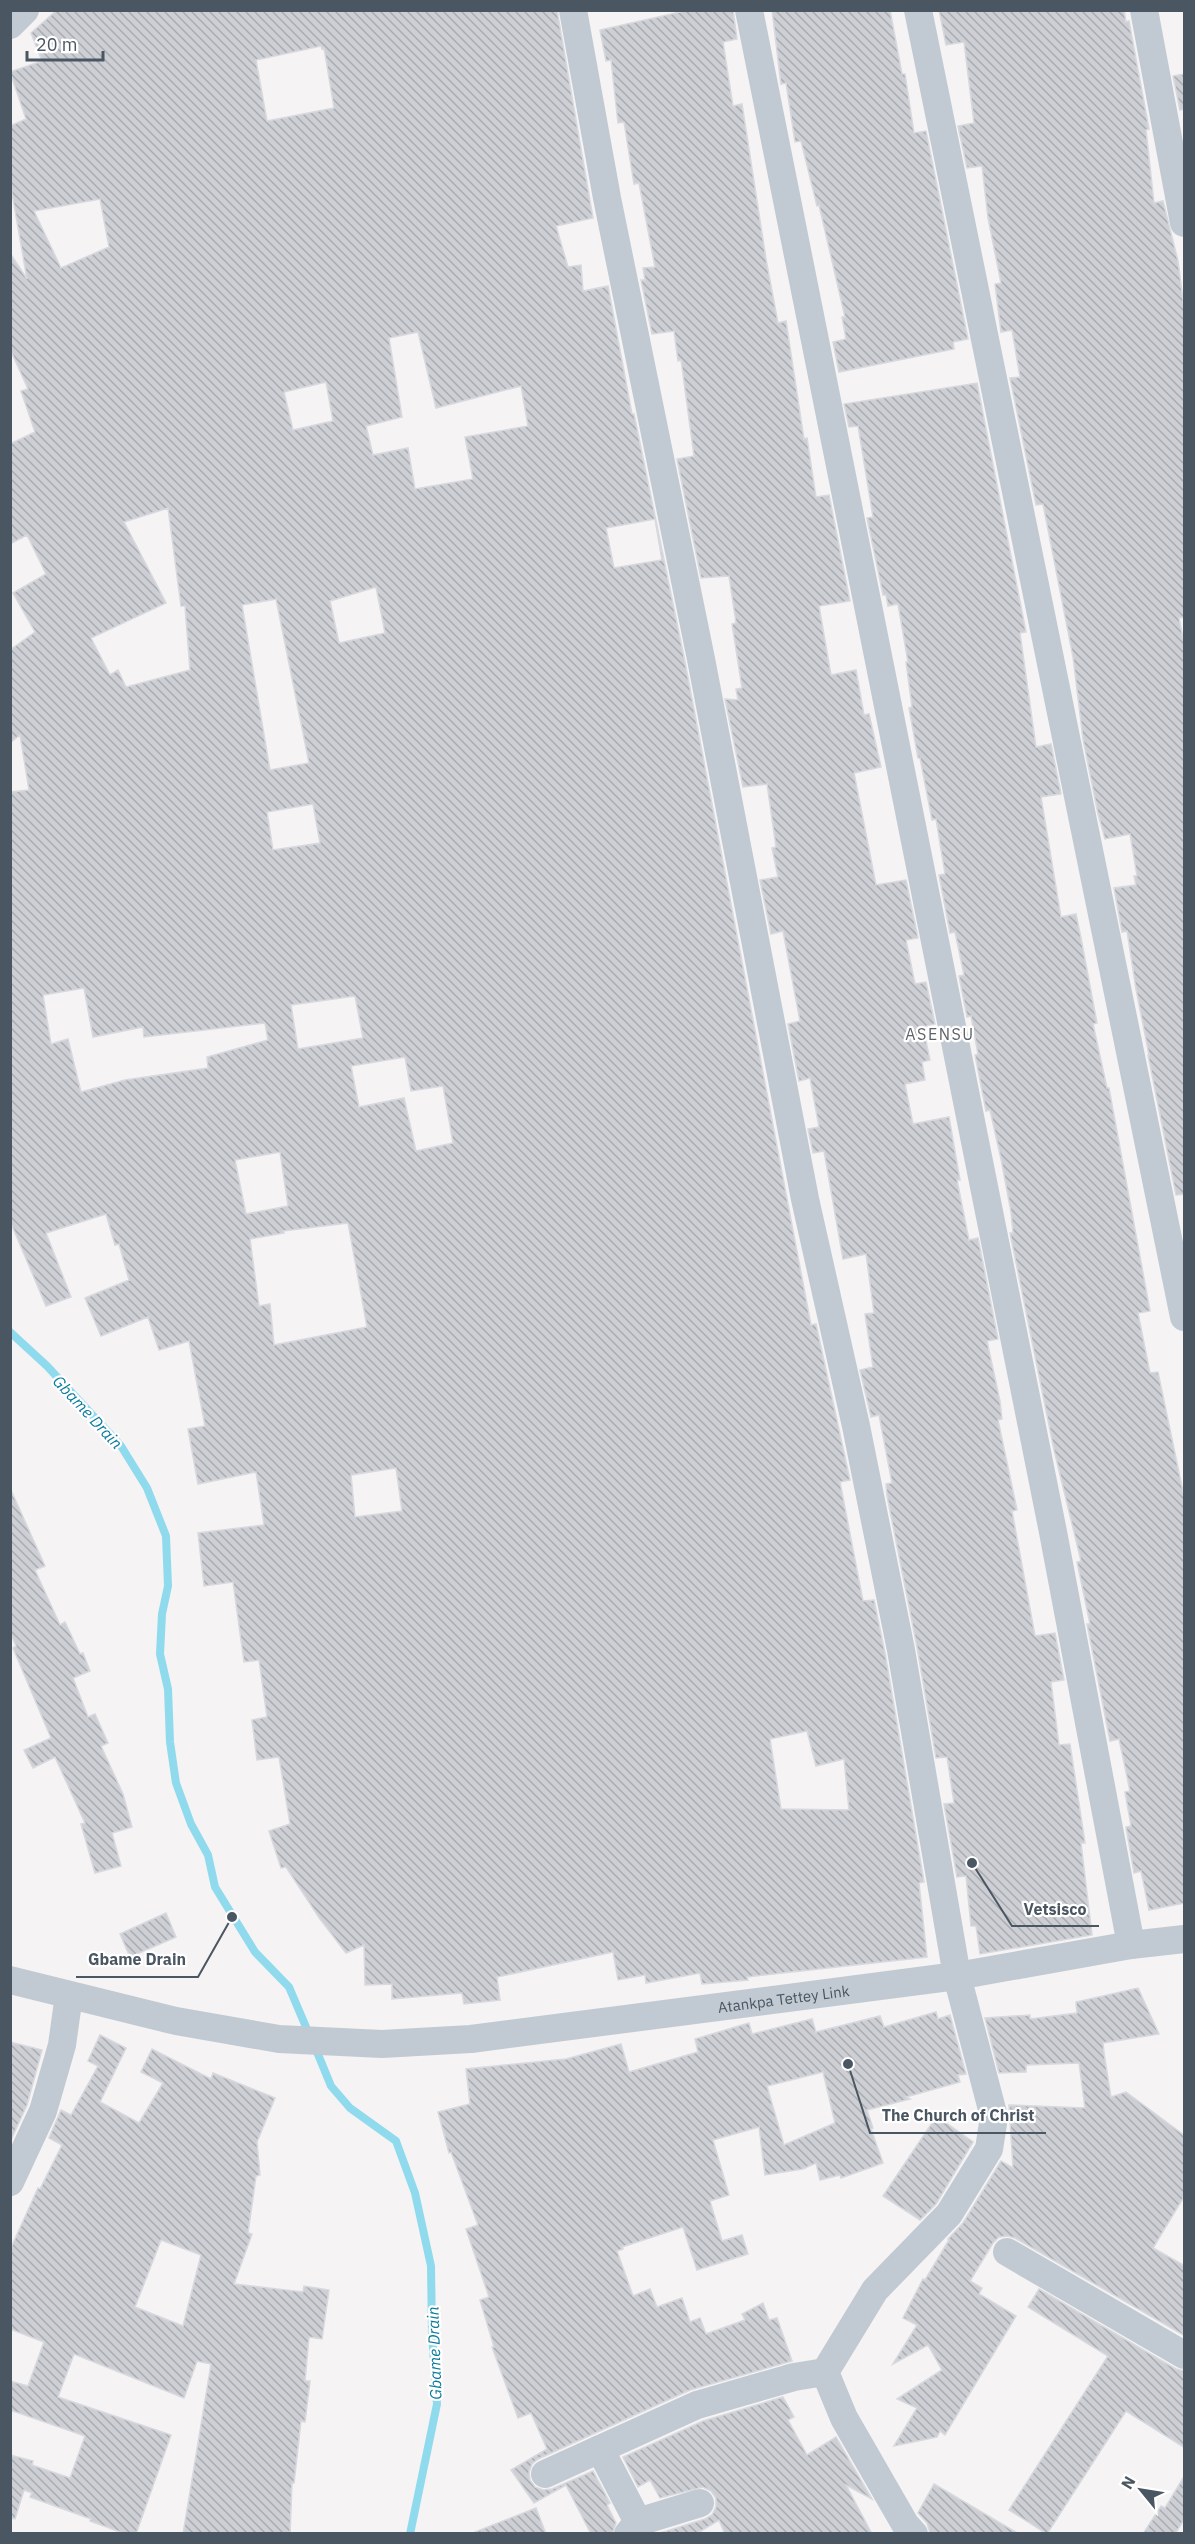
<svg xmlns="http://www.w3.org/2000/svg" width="1195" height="2544" font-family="'IBM Plex Sans',sans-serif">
  <defs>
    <pattern id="building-back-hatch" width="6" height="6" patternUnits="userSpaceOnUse" patternTransform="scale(1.5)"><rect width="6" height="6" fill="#cdcfd5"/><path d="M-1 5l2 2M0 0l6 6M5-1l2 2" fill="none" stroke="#a8abb0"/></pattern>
  </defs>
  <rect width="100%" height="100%" fill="#f5f3f3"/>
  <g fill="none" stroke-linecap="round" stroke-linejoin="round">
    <g stroke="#90daee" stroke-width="8">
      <path d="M10,1332L47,1366L121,1446L147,1488L166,1536L168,1586L162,1614L160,1654L168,1689L170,1742L176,1783L191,1824L208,1855L215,1887L255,1952L289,1987L309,2034"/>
      <path d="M315,2047L331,2086L350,2108L396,2141L415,2193L431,2266L432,2334L437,2404L410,2534"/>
    </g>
  </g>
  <g fill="url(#building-back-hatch)" stroke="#d7d9de" stroke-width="1.5" fill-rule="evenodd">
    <path d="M57,10H557L593,218L556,226L568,267L581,265L583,291L608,286L632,414H634L685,662L811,1325L816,1324L850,1480L840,1482L863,1601L874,1600L885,1653L924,1882L919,1883L927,1957L747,1977L748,1980L702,1984L700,1973L646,1983L645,1975L618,1980L613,1952L497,1977L500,2000L464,2004L462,1993L392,1999V1984L365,1985L364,1945L346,1953L320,1919L286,1867L281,1868L269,1831L290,1824L279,1757L257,1760L252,1720L267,1717L259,1660L244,1662L233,1582L204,1586L198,1533L264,1525L256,1472L198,1484L188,1429L205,1426L189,1341L159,1350L148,1317L101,1336L85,1298L129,1280L119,1244L115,1245L106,1214L46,1233L71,1297L46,1306L10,1221V792L29,790L20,735L10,743V650L35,632L13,593L46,574L27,535L10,544V444L35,432L21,391L28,389L10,349V253L27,279L10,182V126L26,119L10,72L42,61L31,33ZM321,46L322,49L324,48L334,108L267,121L256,60ZM100,199L109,247L61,268L34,211ZM418,332L436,408L521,386L528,426L465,437L473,479L415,489L408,448L373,455L366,426L402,417L389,338ZM326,382L333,421L293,430L284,392ZM168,508L181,606H185L190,670L126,687L118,670L110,675L91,638L166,603L124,522ZM655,519L662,560L614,568L606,528ZM376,587L385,633L339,643L330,601ZM276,599L309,763L270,770L242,605ZM313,804L320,843L273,850L267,812ZM84,988L93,1037L143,1027L144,1037L265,1023L268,1040L207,1057L208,1068L125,1080L81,1092L68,1039L51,1044L43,995ZM355,996L363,1038L298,1049L291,1005ZM405,1057L411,1091L443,1086L453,1143L416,1151L404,1098L359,1107L351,1066ZM280,1152L288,1206L246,1214L235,1160ZM348,1223L367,1327L274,1345L270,1304L259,1306L250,1239L284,1233L283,1231ZM396,1468L402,1511L355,1517L351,1475ZM807,1731L816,1766L844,1759L849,1810L781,1809L770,1739Z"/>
    <path d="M689,10H733L737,39L723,42L733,106L742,104L766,259L778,323L786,321L804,439L807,438L816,497L829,495L850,601L819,606L831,675L856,670L864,715L869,714L881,767L854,773L876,885L906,880L918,938L906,940L915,984L926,982L935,1024L923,1027L930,1060L922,1062L925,1080L905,1084L913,1124L949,1117L960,1180H957L969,1240L978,1238L998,1339L987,1341L1000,1401L1002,1419L998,1420L1017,1510L1012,1511L1035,1636L1055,1633L1064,1680L1051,1682L1059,1745L1070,1744L1085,1843H1081L1092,1935L980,1954L976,1926H971L966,1876L957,1877L944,1804L954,1803L947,1757L936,1758L917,1647L887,1496L886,1484L892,1483L879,1415L871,1417L860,1370L873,1367L865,1314L874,1313L866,1254L843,1259L824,1151L813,1153L808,1129L819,1127L810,1078L799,1081L788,1024L800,1021L783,931L771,934L760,880L778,877L772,848L776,847L767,784L743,787L725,699L738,700L736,689L742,688L732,624L736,623L729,576L701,578L677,459L694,456L681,360L678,361L674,331L652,334L641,280H645L643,268L655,267L639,183L634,184L624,122L618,123L611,60L606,61L600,30Z"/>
    <path d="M772,10H890L902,74H905L914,133L926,131L968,339L953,342L954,349L839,372L833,342L846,339L842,317H845L819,205L817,206L801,141L795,142L786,83L781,84Z"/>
    <path d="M939,10H1124L1126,22L1129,21L1149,129L1146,130L1154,203L1163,201L1178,261L1185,316V617L1179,618L1185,648V1194L1176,1195L1148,1055H1149L1136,989L1127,931L1122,932L1114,888L1136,885L1134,876H1137L1130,834L1105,839L1098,814L1083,739L1073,657L1043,504L1036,505L1010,378L1020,377L1012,330L1001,332L995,284L1001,283L988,218L982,166L967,168L958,126L974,123L964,42L946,45Z"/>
    <path d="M1185,74V109L1180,110L1173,76Z"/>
    <path d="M977,383L1026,632L1020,633L1036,747L1051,744L1061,794L1041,797L1061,917L1076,914L1081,938L1097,1023L1093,1024L1107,1088H1109L1150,1311L1138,1313L1150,1373L1158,1372L1185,1501V1903L1149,1910L1141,1871L1134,1873L1126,1827L1131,1826L1125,1792L1130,1791L1119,1739L1110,1741L1087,1624H1090L1077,1562L1081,1561L1054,1450L1010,1233H1013L1011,1212L1001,1159L990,1110L986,1111L975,1055L978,1054L971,1016L967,1017L959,976L964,975L955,932L950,933L939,875L945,874L936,819L932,820L920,758H918L909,708L912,707L906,662H908L898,604L888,606L886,595H883L867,518L873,517L858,426L849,427L844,404Z"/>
    <path d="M10,1488L45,1566L35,1570L60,1625L65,1622L80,1654L83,1653L90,1671L73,1678L88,1717L95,1714L108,1743L101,1746L123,1794L132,1827L112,1833L121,1866L95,1873L81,1824L85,1823L55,1757L33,1768L24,1750L51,1738L13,1648L16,1646L10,1632Z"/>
    <path d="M166,1913L176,1937L130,1957L120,1934Z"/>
    <path d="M1138,1988L1159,2034L1103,2043L1104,2053L1111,2097L1126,2092L1185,2136V2195L1153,2248L1185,2266V2336L1015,2238L1008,2236L999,2237L993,2243L970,2281L982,2288L979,2294L1016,2316L945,2435L940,2431L937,2437L894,2446L917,2408L897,2399L942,2370L928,2345L893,2364L917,2325L903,2318L923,2279L925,2280L949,2240L948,2239L963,2223L1001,2161L1013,2168L1009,2105L1085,2108L1079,2063L1026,2065V2072L999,2073L985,2018L1030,2015V2019L1077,2013L1076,2002Z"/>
    <path d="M936,2012L938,2019L950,2015L966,2074L958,2075L960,2082L906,2097L910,2099L867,2110L873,2128L871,2129L883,2163L841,2178L840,2175L820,2180L816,2163L803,2169L765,2175L759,2127L713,2140L729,2195L710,2201L722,2241L742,2235L748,2254L697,2270L683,2227L622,2247L623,2249L617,2251L633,2296L650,2289L657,2307L682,2298L690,2322L700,2318L706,2334L745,2320L742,2314L763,2303L769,2320L777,2318L792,2361L690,2390L538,2459L532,2464L529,2472L530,2480L535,2487L543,2490L552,2489L593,2471L610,2503L607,2505L616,2523L612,2534H591L566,2485L534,2503L511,2470L547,2449L531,2413L518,2418L492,2347H494L480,2300L489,2297L466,2229L478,2225L451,2152L449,2153L438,2112L470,2104L466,2069L566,2059L621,2044L629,2072L698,2052L695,2039L749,2023L752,2034L812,2019L816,2032L880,2016L884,2027ZM823,2072L835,2123L784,2145L767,2086Z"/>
    <path d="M100,2035L126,2048L100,2102L139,2123L163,2083L141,2072L152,2049L211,2079L213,2073L275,2098L257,2142L260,2175L256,2176L248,2233L252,2234L234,2284L303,2292L304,2286L329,2290L322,2339L309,2337L305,2381H310L305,2422L301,2421L294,2483H292L290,2534H183L211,2364L197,2361L184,2398L74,2354L58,2397L171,2435L136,2534H126L90,2521L91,2519L30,2497L32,2493L24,2490L15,2519L10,2518V2455L33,2461L32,2465L70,2478L85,2436L10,2410V2381L28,2386L44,2342L10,2329V2250L38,2188L40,2189L62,2145L49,2138L61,2110L71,2115L98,2066L88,2061ZM161,2240L201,2255L183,2326L135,2307Z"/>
    <path d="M10,2042L42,2050L27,2105L10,2142Z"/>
    <path d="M934,2120H942L973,2142L936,2204L920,2220L883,2196Z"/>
    <path d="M1039,2289L1176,2369L1185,2371V2448L1126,2411L1047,2534L1009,2510L1108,2356L1028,2307Z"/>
    <path d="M783,2397L794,2417L788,2420L807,2455L836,2437L872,2499L846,2485L872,2534H725L719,2520L696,2534H657L705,2519L712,2515L716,2507V2498L711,2491L703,2487L660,2498L650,2480L638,2487L623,2457L703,2421Z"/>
    <path d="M1185,2475V2518L1175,2534H1143L1161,2506L1165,2508Z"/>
    <path d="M934,2484L1019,2534L930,2533L927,2523L918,2513Z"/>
    <path d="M536,2508L546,2534H475V2532Z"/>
  </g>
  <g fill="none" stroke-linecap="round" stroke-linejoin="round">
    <g stroke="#c1cad2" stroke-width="28">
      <path d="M573,10L607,198L701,659L805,1199L856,1426L901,1650L957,1976L994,2117L989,2149L949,2214L875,2290L825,2372L844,2418L905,2524L914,2534"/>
      <path d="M749,10L1053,1532L1131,1945"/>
      <path d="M918,10L1184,1317"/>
      <path d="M1144,10L1184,223"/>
      <path d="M10,25L25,10"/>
      <path id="s1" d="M10,1980L176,2021L279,2039L382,2044L471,2039L957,1976L1131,1945L1184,1939"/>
      <path d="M10,2182L43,2111L62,2045L69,1995"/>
      <path d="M1007,2252L1184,2355"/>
      <path d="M600,2449L638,2522"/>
      <path d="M545,2474L697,2405L794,2377L825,2372"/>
      <path d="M628,2534L638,2522L700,2503"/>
    </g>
  </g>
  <g text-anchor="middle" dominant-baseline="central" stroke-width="4.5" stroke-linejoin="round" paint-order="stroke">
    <g font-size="15" fill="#4a5661" stroke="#fff">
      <text stroke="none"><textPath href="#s1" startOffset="783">Atankpa Tettey Link</textPath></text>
    </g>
    <g font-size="16" letter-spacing="1.5" fill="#5f6368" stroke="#fff">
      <text x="940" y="1034">ASENSU</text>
    </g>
    <g font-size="16" font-style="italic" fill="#0c7c9b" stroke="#fff">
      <text transform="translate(88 1412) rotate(47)">Gbame Drain</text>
      <text transform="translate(434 2353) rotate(-92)">Gbame Drain</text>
    </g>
  </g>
  <path fill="none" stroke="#4a5661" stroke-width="2" d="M972 1863L1012 1926H1099M232 1917L198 1977H76M848 2064L870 2133H1046"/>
  <g fill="#4a5661" stroke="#fff" stroke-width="2">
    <circle cx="972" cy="1863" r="6"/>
    <circle cx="232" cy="1917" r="6"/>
    <circle cx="848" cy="2064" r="6"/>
  </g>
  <g font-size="16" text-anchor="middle" font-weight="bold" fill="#4a5661" stroke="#fff" stroke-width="4.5" stroke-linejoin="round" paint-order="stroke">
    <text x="1055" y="1915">Vetsisco</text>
    <text x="137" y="1965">Gbame Drain</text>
    <text x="958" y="2121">The Church of Christ</text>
  </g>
  <rect width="1195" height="2544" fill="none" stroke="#4a5661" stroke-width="24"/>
  <g transform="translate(1141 2490) rotate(300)" stroke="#ffffff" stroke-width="4.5" paint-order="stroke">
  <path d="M0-4.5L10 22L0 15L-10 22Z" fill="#4a5661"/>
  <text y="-9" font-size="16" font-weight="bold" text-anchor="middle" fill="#4a5661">N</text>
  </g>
  <path d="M27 51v9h76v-9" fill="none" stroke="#4a5661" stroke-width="3"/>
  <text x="36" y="51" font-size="18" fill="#4a5661" stroke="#ffffff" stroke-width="4.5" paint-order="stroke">20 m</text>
</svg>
